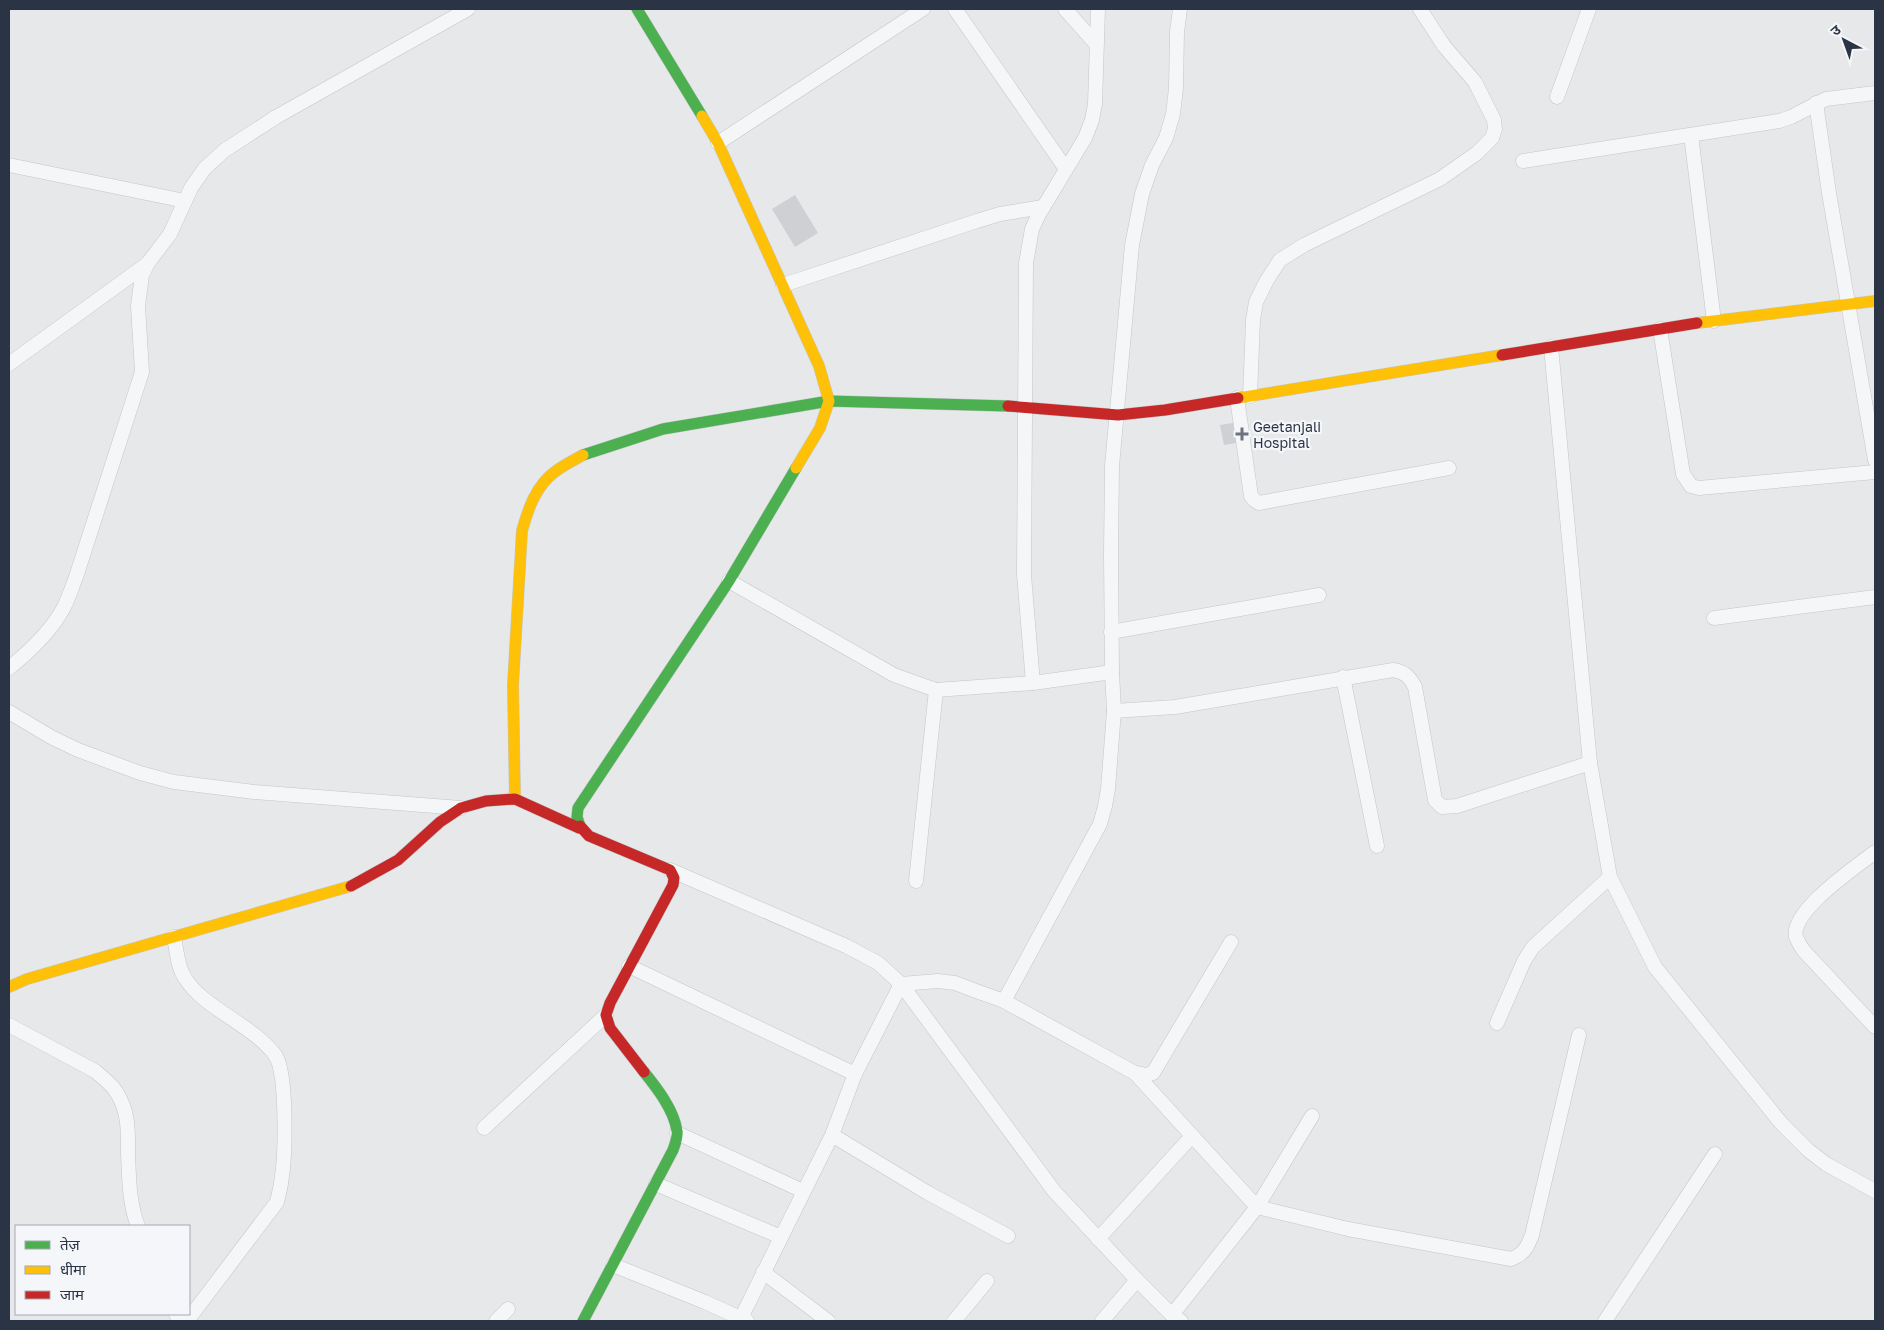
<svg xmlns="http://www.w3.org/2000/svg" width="1884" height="1330" font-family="'Golos Text','Noto Sans Devanagari',sans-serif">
  <rect width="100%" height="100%" fill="#e6e8ea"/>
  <g fill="#ced0d3">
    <path d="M795,195L818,233L795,247L772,209Z"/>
    <path d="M1233,423L1236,443L1224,445L1220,425Z"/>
  </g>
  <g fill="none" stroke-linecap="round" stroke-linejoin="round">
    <g stroke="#c4c6c8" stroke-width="15">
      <g id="street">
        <path d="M955,9L1066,169"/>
        <path d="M1065,9L1096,44"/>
        <path d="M1557,97L1589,9"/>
        <path d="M1816,103L1829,193L1875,460"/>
        <path d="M1691,135L1714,321"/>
        <path d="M718,143L923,9"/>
        <path d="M1523,161L1779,121L1791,117L1826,99L1875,93"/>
        <path d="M9,165L185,201"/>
        <path d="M783,285L977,221L1000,214L1043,207"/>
        <path d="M1660,329L1683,474L1691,486L1699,488L1875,472"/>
        <path d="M1551,347L1590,763L1610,877L1655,967L1781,1123L1808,1150L1826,1164L1875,1191"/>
        <path d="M9,364L147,264"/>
        <path d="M1250,396L1253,320L1256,302L1267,280L1280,260L1304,245L1440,179L1477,153L1492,138L1495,129L1494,120L1475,82L1444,46L1420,9"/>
        <path d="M1237,398L1251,496L1254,500L1259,503L1449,468"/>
        <path d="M729,581L894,675L936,690L1033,683L1112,672"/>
        <path d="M1714,618L1875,597"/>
        <path d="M1111,632L1319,595"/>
        <path d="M9,668C29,652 52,630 64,607C69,597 72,587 76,577L142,372L138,306L142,275L148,263L170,234L191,188L205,168L225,150L276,117L468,9"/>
        <path d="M1343,677L1377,846"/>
        <path d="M1033,683L1024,575L1026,263L1032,229L1038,216L1085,138L1092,120L1095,104L1098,9"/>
        <path d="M1114,711L1175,707L1393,670C1405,672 1409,676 1415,687L1435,800L1442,807L1457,806L1590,763"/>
        <path d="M9,712L51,737L78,750L140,773L174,782L254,792L461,808"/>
        <path d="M1875,852C1856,867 1790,911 1796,937C1798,942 1801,947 1804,951L1875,1027"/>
        <path d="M670,870L846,946L878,963L901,984L1054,1191L1137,1280L1172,1315L1181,1321"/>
        <path d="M916,881L936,690"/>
        <path d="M174,937C177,951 177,966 185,978C203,1008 253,1025 275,1055C287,1071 285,1146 283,1168C282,1180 280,1191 277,1202L187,1321"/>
        <path d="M629,966L855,1074"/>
        <path d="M1004,1001L1100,824L1105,806L1108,789L1114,711L1112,672L1111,554L1112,466L1132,245L1142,194L1152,165L1166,138L1173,114L1176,88L1177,32L1180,9"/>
        <path d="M1497,1023L1524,961L1533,947L1610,877"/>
        <path d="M9,1025L95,1071C103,1078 112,1084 117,1093C129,1113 128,1131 128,1153C129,1177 129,1204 138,1226"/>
        <path d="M1135,1073L1146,1075L1153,1073L1231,942"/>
        <path d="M484,1128L606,1015"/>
        <path d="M677,1133L803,1191"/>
        <path d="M832,1135L928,1193L1008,1236"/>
        <path d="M656,1184L781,1237"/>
        <path d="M1098,1239L1192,1136"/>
        <path d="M613,1265L705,1302L747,1321"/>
        <path d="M763,1272L828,1321"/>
        <path d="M176,1314L179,1321"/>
        <path d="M1172,1315L1257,1207L1312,1116"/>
        <path d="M741,1318L832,1135L855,1074L901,984L938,981L955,983L976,991L1004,1001L1135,1073L1257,1207L1348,1229L1511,1259C1524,1254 1527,1248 1532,1235L1579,1035"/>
        <path d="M496,1321L508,1309"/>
        <path d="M954,1321L987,1281"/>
        <path d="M1102,1321L1137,1280"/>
        <path d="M1605,1321L1715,1154"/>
      </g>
    </g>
    <g stroke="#c4c6c8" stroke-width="12">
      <g id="fast">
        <path d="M637,9L702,116"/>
        <path d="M583,455L663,429L829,401L1008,406"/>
        <path d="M580,826L577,817L578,808L729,581L796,468"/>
        <path d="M583,1321L673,1150C675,1144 678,1137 677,1131C674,1110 657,1088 644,1072"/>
      </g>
    </g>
    <g stroke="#c4c6c8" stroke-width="12">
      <g id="slow">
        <path d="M702,116L718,143L819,366L829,401L820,428L796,468"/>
        <path d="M1697,323L1875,301"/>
        <path d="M1238,398L1502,355"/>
        <path d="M515,799L513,685L522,531C528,509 536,485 556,471C564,465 574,460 583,455"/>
        <path d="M9,987L27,979L351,886"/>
      </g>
    </g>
    <g stroke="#c4c6c8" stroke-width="12">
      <g id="jam">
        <path d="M1502,355L1697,323"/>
        <path d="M1008,406L1118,415L1165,410L1238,398"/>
        <path d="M580,826L589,836L670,870L674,878L673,885L610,1003L606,1015L610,1028L644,1072"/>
        <path d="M351,886L398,860L440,822L461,808L486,801L515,799L579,828"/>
      </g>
    </g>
    <use href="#street" stroke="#f5f6f7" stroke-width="14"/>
    <use href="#fast" stroke="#4caf50" stroke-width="11"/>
    <use href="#slow" stroke="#ffc107" stroke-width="11"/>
    <use href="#jam" stroke="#c62828" stroke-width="11"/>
  </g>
  <path fill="#6c737f" stroke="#f4f6f9" stroke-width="2" d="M1239.5 426.5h5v5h5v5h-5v5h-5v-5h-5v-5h5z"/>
  <g text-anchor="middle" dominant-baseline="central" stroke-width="4.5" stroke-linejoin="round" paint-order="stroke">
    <g font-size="14" fill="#2b3445" stroke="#f4f6f9" text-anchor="start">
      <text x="1253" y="426">Geetanjali<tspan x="1253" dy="16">Hospital</tspan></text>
    </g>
  </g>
  <rect width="1884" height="1330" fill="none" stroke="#2b3445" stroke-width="20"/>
  <rect x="15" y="1225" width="175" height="90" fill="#f4f6f9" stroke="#a4a8b1"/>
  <rect x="25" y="1241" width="25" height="8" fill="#4caf50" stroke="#a4a8b1"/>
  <text x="60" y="1250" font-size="15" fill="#2b3445">तेज़</text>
  <rect x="25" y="1266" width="25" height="8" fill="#ffc107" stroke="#a4a8b1"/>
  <text x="60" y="1275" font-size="15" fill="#2b3445">धीमा</text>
  <rect x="25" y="1291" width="25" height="8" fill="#c62828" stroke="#a4a8b1"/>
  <text x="60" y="1300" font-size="15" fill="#2b3445">जाम</text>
  <g transform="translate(1844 40) rotate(319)" stroke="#f4f6f9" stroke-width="4" paint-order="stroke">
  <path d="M0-4L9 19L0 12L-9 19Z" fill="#2b3445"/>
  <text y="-8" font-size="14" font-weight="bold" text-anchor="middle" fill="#2b3445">उ</text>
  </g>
</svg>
